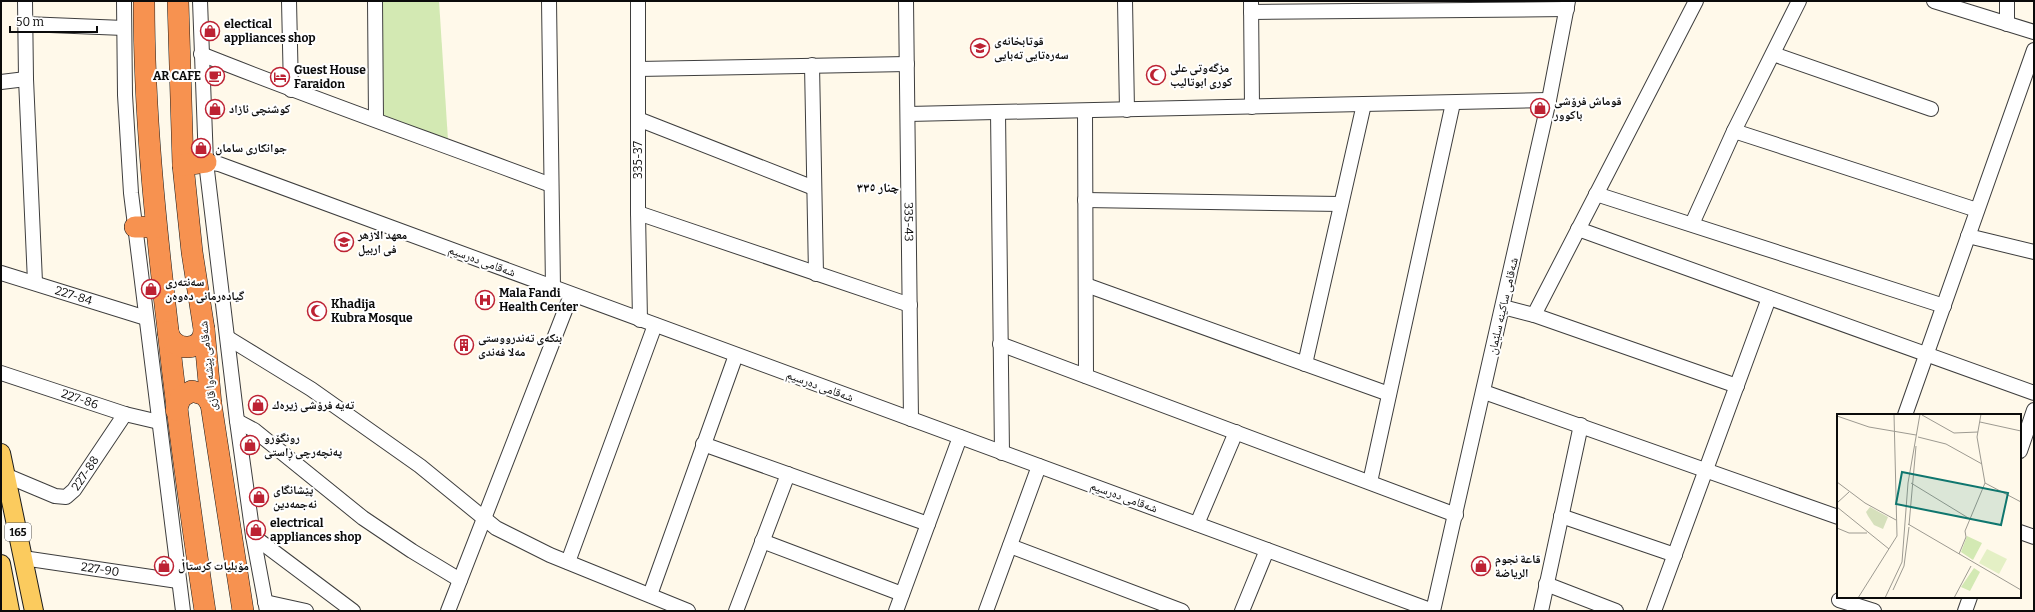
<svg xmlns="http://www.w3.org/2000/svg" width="2035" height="612" font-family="Bitter,'Noto Naskh Arabic',serif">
  <rect width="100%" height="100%" fill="#fff9ea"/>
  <path fill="#d3e9b3" d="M382,1H439L448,140L384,116Z"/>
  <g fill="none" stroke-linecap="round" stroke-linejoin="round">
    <g stroke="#3e3e3e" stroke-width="16">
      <g id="minor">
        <path d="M25,1L26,79L35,282"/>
        <path d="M124,1L125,95L131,193L183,611"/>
        <path d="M200,1L206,162L237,421L253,536L267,611"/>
        <path d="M289,1L291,90"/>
        <path d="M375,1L376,119"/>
        <path d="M549,1L553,288"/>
        <path d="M638,1V213L640,320"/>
        <path id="s1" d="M906,1L911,419"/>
        <path d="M1125,1L1127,110"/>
        <path d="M1251,1L1252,107"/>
        <path d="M1934,1L2034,32"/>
        <path d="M1251,12L1567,9"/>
        <path d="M25,24L124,28"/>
        <path d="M2007,24V1"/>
        <path d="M201,54C316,100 434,141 551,185"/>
        <path d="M1773,54L1931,109"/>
        <path d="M812,65L816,274"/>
        <path d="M638,69L907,64"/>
        <path d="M1,82L26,79"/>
        <path d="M1085,111L1086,376"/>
        <path d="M998,112L1002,453"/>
        <path d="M908,114L1549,100"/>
        <path d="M638,119L814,188"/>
        <path d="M1734,131L1977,210"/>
        <path d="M206,162L219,164L1433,611"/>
        <path d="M1596,194L1944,306"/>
        <path d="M1085,200L1341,204"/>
        <path d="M638,213L910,305"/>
        <path d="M1692,224L1734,131L1799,1"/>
        <path d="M1578,229L2034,393"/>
        <path d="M1968,236L2034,252"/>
        <path id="s2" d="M1,273L146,318"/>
        <path d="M1086,285L1389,394"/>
        <path d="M1503,307L1534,315L1737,386"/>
        <path d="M1534,315L1696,1"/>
        <path d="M228,338L311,389L420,466L496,528L550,555L688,611"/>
        <path d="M1000,344L1456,515"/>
        <path d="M1305,364L1364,104"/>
        <path id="s3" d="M1,373L125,414L159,422"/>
        <path d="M1484,392L1838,517"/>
        <path d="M1905,415L2034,50"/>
        <path d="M237,421L254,430L363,518L412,551L460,580"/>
        <path d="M703,444L928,524"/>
        <path d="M2020,451L2034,410"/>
        <path id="s4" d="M5,475L55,496L66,497L74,490L125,414"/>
        <path d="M1370,482L1453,103"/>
        <path d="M1561,516L1675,555"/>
        <path d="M1197,524L1236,432"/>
        <path d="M2020,532L2034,537"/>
        <path d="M253,536L353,611"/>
        <path d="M762,541L902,594"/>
        <path d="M1010,546L1182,611"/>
        <path id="s5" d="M23,558L178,581"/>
        <path d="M568,562L655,325"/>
        <path d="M1546,584L1616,611"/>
        <path d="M650,595L736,355"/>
        <path d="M1839,600L1874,611"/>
        <path d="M265,602L306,611"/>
        <path d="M448,611L571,295"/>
        <path d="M736,611L788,474"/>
        <path d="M896,611L960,437"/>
        <path d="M986,611L1039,466"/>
        <path d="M1242,611L1267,550"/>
        <path d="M1433,611L1549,100L1568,1"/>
        <path d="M1541,611L1581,425"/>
        <path d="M1654,611L1769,298"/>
        <path d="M1965,611L1970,597"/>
      </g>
    </g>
    <g stroke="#1c1c1c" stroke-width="20">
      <g id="major">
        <path d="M1,453L34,611"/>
        <path d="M1,564L10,611"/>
      </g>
    </g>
    <g stroke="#1c1c1c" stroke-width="22">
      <g id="highway">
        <path d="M144,1C144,111 155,220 168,330C178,424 191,517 205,611"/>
        <path d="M178,1L183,165L192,252L204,329L211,404L243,611"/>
        <path d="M183,165L206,162"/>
        <path d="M135,227H156"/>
        <path d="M168,332C173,353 205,352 204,329"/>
        <path d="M176,410L181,397L192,391L205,395L211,404"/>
      </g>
    </g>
    <use href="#minor" stroke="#fff" stroke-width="14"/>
    <use href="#major" stroke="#fbcb5e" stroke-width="18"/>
    <use href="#highway" stroke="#f79250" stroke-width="21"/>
  </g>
  <defs>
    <g id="shop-ring" transform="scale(1)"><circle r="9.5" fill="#fff" stroke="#bd2233" stroke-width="1.5"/><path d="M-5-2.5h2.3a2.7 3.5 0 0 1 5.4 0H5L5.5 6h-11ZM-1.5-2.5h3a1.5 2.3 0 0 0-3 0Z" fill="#bd2233"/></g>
    <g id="school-ring" transform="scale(1)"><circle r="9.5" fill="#fff" stroke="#bd2233" stroke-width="1.5"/><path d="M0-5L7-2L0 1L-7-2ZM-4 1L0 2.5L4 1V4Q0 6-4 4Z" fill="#bd2233"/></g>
    <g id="mosque-ring" transform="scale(1)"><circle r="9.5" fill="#fff" stroke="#bd2233" stroke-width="1.5"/><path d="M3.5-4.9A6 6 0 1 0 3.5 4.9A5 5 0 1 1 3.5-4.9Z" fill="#bd2233"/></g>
    <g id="cafe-ring" transform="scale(1)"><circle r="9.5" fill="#fff" stroke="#bd2233" stroke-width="1.5"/><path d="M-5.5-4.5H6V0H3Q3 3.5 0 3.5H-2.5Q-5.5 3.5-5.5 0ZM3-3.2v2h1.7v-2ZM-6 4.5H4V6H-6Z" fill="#bd2233"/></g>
    <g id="hotel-ring" transform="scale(1)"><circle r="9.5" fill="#fff" stroke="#bd2233" stroke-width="1.5"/><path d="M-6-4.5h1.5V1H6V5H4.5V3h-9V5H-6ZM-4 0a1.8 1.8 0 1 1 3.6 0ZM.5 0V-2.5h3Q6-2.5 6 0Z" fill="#bd2233"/></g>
    <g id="hospital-ring" transform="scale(1)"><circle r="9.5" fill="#fff" stroke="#bd2233" stroke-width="1.5"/><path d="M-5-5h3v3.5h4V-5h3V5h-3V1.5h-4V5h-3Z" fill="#bd2233"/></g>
    <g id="building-ring" transform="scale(1)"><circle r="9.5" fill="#fff" stroke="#bd2233" stroke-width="1.5"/><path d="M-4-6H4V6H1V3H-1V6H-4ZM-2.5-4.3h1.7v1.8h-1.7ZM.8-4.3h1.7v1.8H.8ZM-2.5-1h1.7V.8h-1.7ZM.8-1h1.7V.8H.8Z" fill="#bd2233"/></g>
  </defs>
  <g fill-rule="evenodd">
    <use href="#shop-ring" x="210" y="31"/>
    <use href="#school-ring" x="980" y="48"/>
    <use href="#mosque-ring" x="1156" y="75"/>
    <use href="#cafe-ring" x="215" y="76"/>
    <use href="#hotel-ring" x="280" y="77"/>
    <use href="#shop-ring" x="1540" y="108"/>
    <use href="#shop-ring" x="215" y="109"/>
    <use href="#shop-ring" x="201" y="148"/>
    <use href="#school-ring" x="344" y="242"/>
    <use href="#shop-ring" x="151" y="289"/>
    <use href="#hospital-ring" x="485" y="300"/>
    <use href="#mosque-ring" x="317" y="311"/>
    <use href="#building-ring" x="464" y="345"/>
    <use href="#shop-ring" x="258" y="405"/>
    <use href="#shop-ring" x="250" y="445"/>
    <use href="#shop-ring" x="259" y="497"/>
    <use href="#shop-ring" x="256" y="530"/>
    <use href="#shop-ring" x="164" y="566"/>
    <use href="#shop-ring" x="1481" y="566"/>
  </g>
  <g text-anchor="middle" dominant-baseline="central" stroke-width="4" stroke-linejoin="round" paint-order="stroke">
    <rect fill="#fff" stroke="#545454" stroke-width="1" x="5" y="523" width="26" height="18" rx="3"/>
    <g font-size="11" font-weight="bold" fill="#0b0b0b">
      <text x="18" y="532">165</text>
    </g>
    <g font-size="12" font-weight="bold" fill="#0b0b0b" stroke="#fff" text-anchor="start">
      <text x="224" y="24">electical<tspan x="224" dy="14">appliances shop</tspan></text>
      <text x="994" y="41">قوتابخانەی<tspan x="994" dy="14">سەرەتایی تەبایی</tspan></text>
      <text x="1170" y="68">مزگەوتی علی<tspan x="1170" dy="14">کوری ابوتالیب</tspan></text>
      <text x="294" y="70">Guest House<tspan x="294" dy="14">Faraidon</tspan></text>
      <text x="201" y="76" text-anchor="end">AR CAFE</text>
      <text x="1554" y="101">قوماش فرۆشی<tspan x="1554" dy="14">باکوور</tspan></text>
      <text x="229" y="109">کوشنچی ئازاد</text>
      <text x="215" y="148">جوانکاری سامان</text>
      <text x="358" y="235">معهد الازهر<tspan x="358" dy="14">فی اربیل</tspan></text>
      <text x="165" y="282">سەنتەری<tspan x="165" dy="14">گیادەرمانی دەوەن</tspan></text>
      <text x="499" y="293">Mala Fandi<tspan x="499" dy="14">Health Center</tspan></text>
      <text x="331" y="304">Khadija<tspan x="331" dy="14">Kubra Mosque</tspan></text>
      <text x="478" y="338">بنکەی تەندرووستی<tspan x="478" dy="14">مەلا فەندی</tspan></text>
      <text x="272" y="405">تەیە فرۆشی زیرەك</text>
      <text x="264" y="438">رونگۆرو<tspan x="264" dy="14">پەنچەرچی ڕاستی</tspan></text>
      <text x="273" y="490">پێشانگای<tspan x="273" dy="14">نەجمەدین</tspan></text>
      <text x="270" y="523">electrical<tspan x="270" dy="14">appliances shop</tspan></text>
      <text x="1495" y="559">قاعة نجوم<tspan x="1495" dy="14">الرياضة</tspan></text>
      <text x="178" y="566">مۆبلیات کرستاڵ</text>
    </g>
    <g font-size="12" fill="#0b0b0b" stroke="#fff">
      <text transform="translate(638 160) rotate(-90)">335-37</text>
      <text stroke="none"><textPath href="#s1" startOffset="221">335-43</textPath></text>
      <text transform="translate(482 261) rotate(20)">شەقامی دەرسیم</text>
      <text stroke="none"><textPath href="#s2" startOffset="76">227-84</textPath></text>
      <text transform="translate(1503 306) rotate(-77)">شەقامی ساکینە سلێمان</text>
      <text transform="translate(208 366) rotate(-96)">شەقامی پێشەوا قازی</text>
      <text transform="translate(820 386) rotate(20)">شەقامی دەرسیم</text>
      <text stroke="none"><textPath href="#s3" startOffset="83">227-86</textPath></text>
      <text stroke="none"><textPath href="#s4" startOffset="96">227-88</textPath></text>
      <text transform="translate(1124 497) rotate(20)">شەقامی دەرسیم</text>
      <text stroke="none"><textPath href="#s5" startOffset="78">227-90</textPath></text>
    </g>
    <g font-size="13" font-weight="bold" fill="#0b0b0b" stroke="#fff">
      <text x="878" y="187">چنار ٣٣٥</text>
    </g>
  </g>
  <g transform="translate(1837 414)">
    <rect width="184" height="184" fill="#fff9ea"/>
    <path d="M130,122L145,129L136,146L124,138ZM137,154L143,158L133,177L124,173Z" fill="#d3e9b3"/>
    <path d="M33,93L51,103L46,115L37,111L31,102L29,98Z" fill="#d6e0bc"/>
    <path d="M150,135L170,145L162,160L142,149Z" fill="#e4f0c5"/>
    <path fill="none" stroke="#9d9a91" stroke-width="1" d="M85,1L117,19L141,18M0,2L32,13L79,21M143,8L184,17M81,23L109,30L145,50M0,68L28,89L59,106M74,69L133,105M148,69L184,88M0,89L12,78M0,93L52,135M71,110L184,176M72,111L79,32M0,114L12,119H30M122,140L129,123L128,117L148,69L140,23L144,0M56,176L67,152L72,113M21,184L60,122L57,0M48,184L65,148L71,69L83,0M117,184L134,152"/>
    <path fill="#0f766e" fill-opacity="0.15" stroke="#0f766e" stroke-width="2" d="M65,58L171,79L164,111L59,90Z"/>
    <rect width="184" height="184" fill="none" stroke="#0b0b0b" stroke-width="2"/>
  </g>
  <rect width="2035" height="612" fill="none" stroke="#0b0b0b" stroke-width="4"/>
  <path d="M10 26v6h87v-6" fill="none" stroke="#0b0b0b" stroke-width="2"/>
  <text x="16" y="26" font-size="12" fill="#0b0b0b" stroke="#ffffff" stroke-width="3" paint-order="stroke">50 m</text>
</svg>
